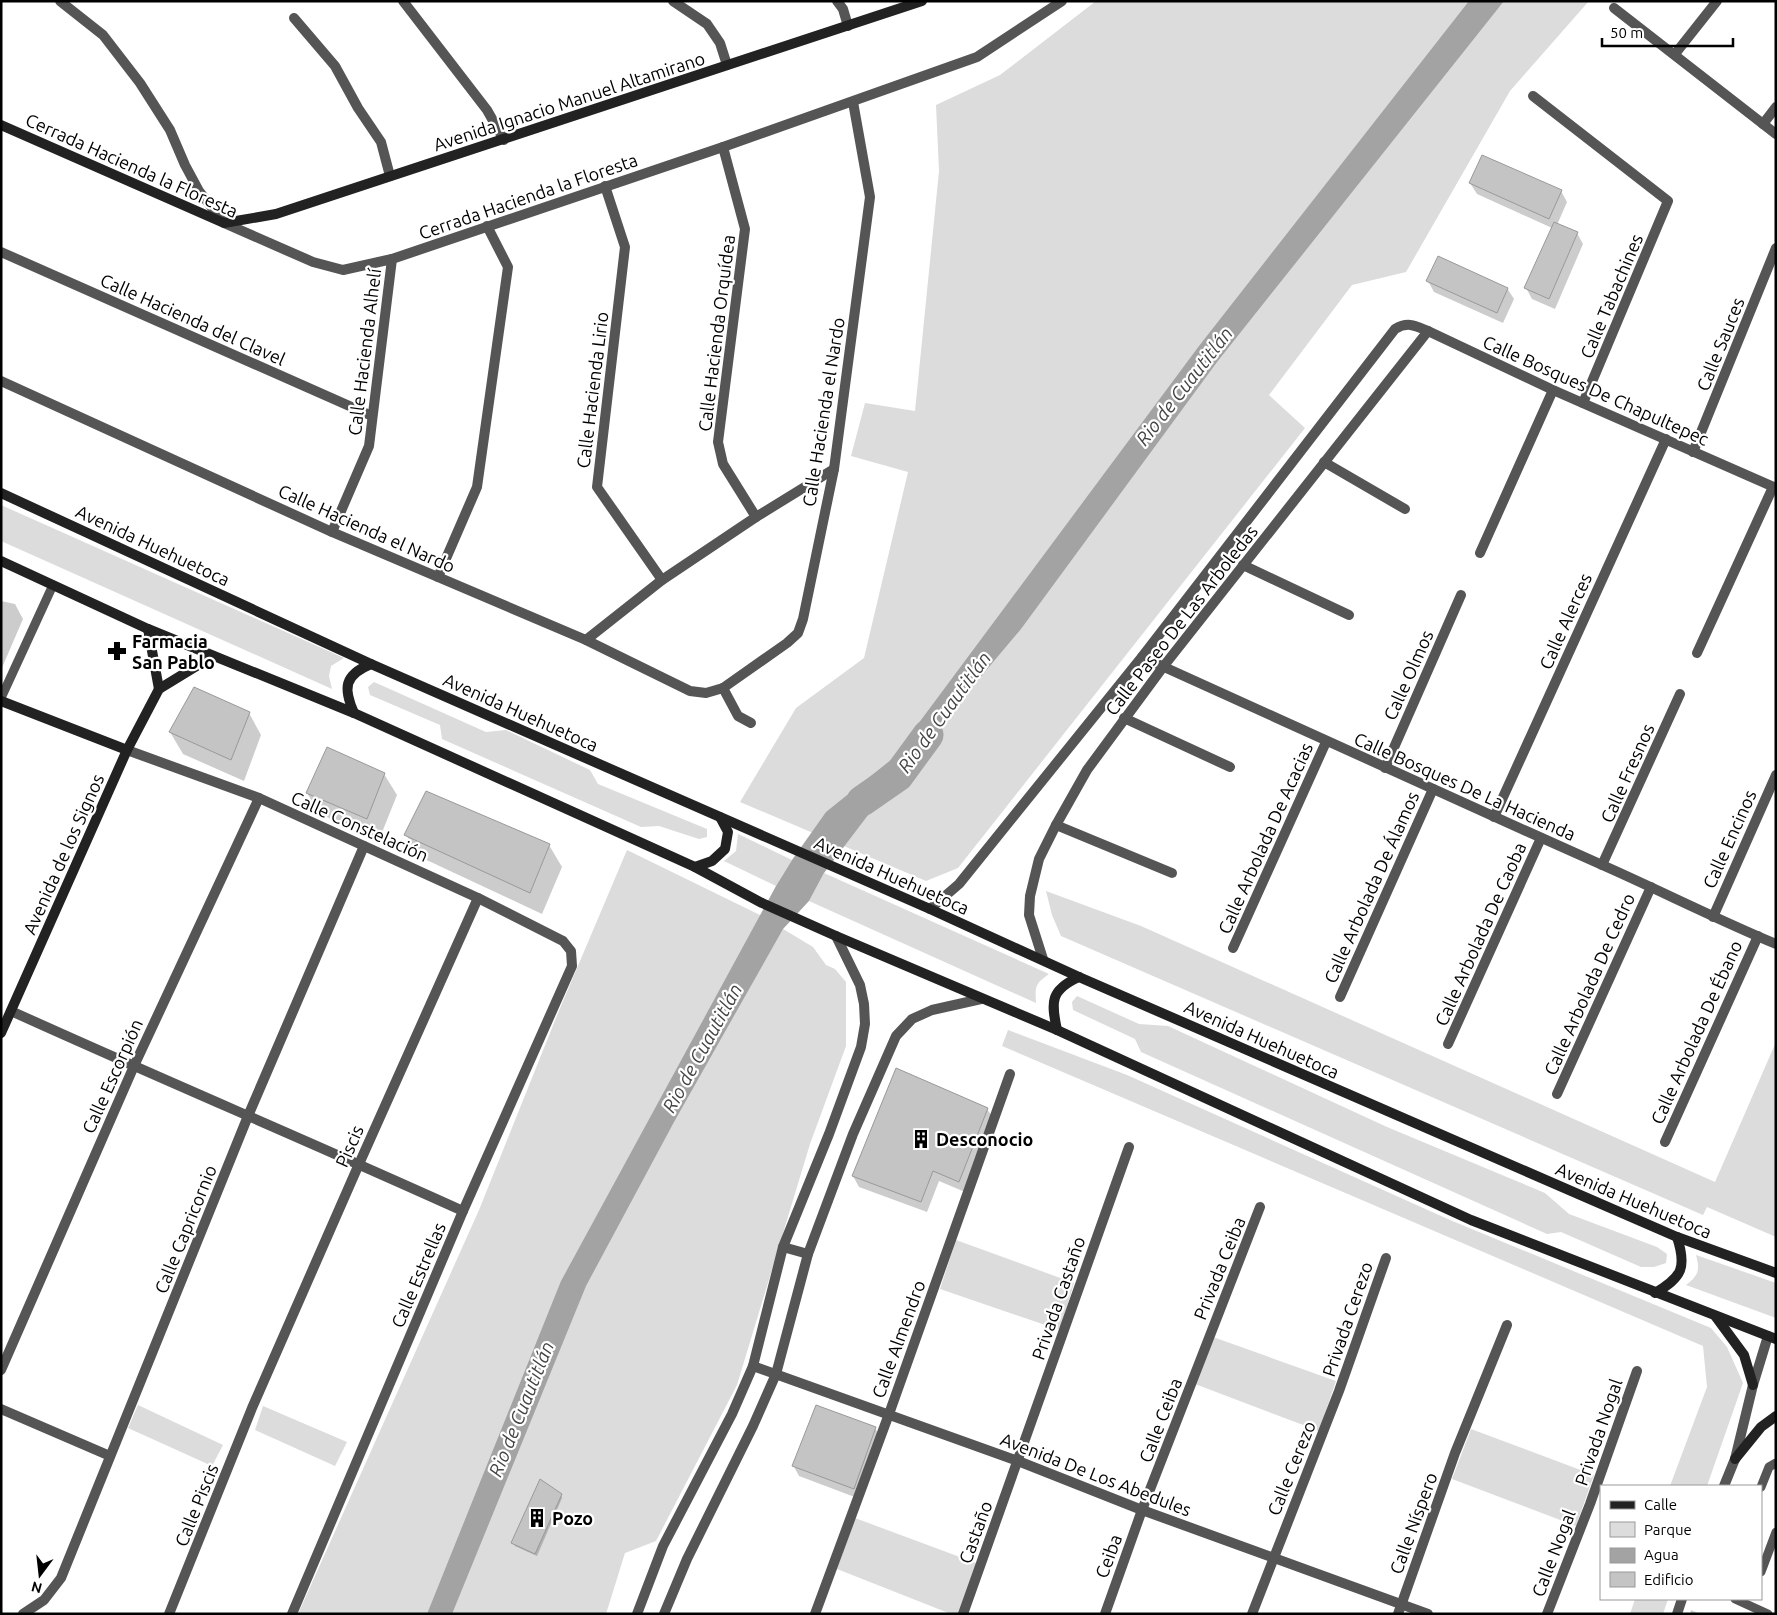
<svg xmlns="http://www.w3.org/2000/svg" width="1777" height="1615" font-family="Ubuntu,sans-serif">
  <rect width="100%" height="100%" fill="#fff"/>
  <g fill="#dcdcdc">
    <path d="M1096,1H1589L1510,91L1406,272L1352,285L1269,395L1305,428L958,868L926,881L740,802L796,708L864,658L908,472L851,456L865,403L915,411L939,171L936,105L1000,75Z"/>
    <path d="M1,505L344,658L331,666L329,676L332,689L1,541Z"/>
    <path d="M374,682L486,732L506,730L590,770L598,784L707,829V837L699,839L659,826L641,827L442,739L440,725L370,695L368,687Z"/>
    <path d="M738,834L792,860L776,886L724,861L736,851Z"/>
    <path d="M627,850L760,915L813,947L826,965L835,969L846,982V1046L810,1144L737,1385L656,1541L625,1553L606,1614H298L479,1210L558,1013Z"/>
    <path d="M824,873L1049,974C1035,984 1035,986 1036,1003L809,901Z"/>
    <path d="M1046,891L1141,926L1715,1182L1776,1042V1237L1707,1207L1703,1215L1061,936L1052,915Z"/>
    <path d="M1077,996L1139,1024L1168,1026L1387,1127L1545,1193L1569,1214L1657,1247L1667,1254L1666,1263L1654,1267H1641L1561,1232L1547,1234L1141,1052L1135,1039L1073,1010L1072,1002Z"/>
    <path d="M1008,1030L1127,1075L1450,1220L1711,1328L1727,1347L1743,1383L1707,1486H1670L1707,1387L1703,1346L1002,1046Z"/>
    <path d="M956,1240L1074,1283L1060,1330L940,1289Z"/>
    <path d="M1696,1255L1776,1283V1318L1686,1285C1699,1275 1700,1270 1696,1255Z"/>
    <path d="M1213,1337L1336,1381L1319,1431L1195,1384Z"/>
    <path d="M138,1405L223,1445L212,1466L128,1428Z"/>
    <path d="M263,1406L347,1442L335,1466L255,1430Z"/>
    <path d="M1471,1429L1594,1475L1576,1526L1452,1479Z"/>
    <path d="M855,1518L976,1563L958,1614H951L837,1569Z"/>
    <path d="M1635,1599H1668L1663,1614H1630Z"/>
  </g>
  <path fill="#a3a3a3" d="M1469,1H1504L1217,362L1021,629L903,769L824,873L809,901L783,929L674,1122L586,1286L452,1614H427L561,1281L776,886L792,860L826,812L892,759L1199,346Z"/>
  <g fill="#0003">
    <path d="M1470,183L1561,191L1567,202L1557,225L1577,233L1583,244L1555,309L1532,299L1526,288L1552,228L1477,194Z"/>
    <path d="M1428,281L1507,288L1514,299L1503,323L1434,292Z"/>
    <path d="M1,601L15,604L23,619L1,670Z"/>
    <path d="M249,713L261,735L244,781L183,754L170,732Z"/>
    <path d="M384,774L397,795L379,840L320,814L307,793Z"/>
    <path d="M406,834L549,845L562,867L542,914L418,856Z"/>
    <path d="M987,1109L994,1119L965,1192L939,1181L927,1212L859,1187L853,1176Z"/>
    <path d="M875,1428L881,1438L860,1499L799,1476L793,1465Z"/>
    <path d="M561,1494L562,1498L537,1556L515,1546L513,1543Z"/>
    <path d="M1691,1610L1700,1614H1690Z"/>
  </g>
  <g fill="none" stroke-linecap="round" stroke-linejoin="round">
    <path stroke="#a3a3a3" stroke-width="31" d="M862,801L898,776L928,735"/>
  </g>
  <g fill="#c4c4c4" stroke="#999">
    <path d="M1482,155L1562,190L1549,219L1469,183Z"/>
    <path d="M1554,222L1578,232L1549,299L1524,288Z"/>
    <path d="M1438,256L1508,288L1497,313L1426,281Z"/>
    <path d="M194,687L250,712L231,760L169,732Z"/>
    <path d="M327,747L385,773L367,819L306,793Z"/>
    <path d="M426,791L550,844L530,893L404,835Z"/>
    <path d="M896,1068L988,1108L959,1182L933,1171L921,1202L852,1176Z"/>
    <path d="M816,1405L876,1427L854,1489L792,1466Z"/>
    <path d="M540,1479L562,1494L535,1554L511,1543Z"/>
  </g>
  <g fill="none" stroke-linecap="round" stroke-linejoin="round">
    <g stroke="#555" stroke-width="9">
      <path d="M1,698L53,585"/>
      <path d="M1761,1487L1769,1467L1776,1463"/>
      <path d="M1761,1572L1776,1532"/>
      <path d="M1735,1599L1768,1614"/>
    </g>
    <g stroke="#555" stroke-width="10">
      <path d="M60,1L103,35L140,83L170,130L185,165L199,191L224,223L313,262L343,270L392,259L723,147L977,57L1062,1"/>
      <path d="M403,1L487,110L504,140"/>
      <path d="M673,1L707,24L720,43L727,65"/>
      <path d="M837,1L843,9L848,26"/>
      <path d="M1614,8L1776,134"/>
      <path d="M294,18L335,66L358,108L381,142L390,176"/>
      <path d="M1675,54L1717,1"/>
      <path d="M1533,96L1668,201L1583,403"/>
      <path d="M1763,124L1776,107"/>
      <path d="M723,147L745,229L718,442L723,464L756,517"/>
      <path d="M605,186L625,247L597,487L662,580"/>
      <path d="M1,252L372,416"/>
      <path d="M1,381L332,532L586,640L690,691L706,693L723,688L787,643L798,633L803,619L834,469L870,197L853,102"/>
      <path d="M1693,452L1776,248"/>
      <path d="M1324,462L1405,509"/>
      <path d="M332,532L369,446L392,259"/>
      <path d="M1480,553L1553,390"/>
      <path d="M1243,565L1349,615"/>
      <path d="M438,577L477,487L508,267L487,226"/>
      <path d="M586,640L662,580L756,517L834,469"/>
      <path d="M1697,653L1773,487"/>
      <path d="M1142,657C1295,726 1447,796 1600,864C1659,890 1716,919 1776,944"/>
      <path d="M723,688L738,716L751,723"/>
      <path d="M1124,718L1230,767"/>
      <path d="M127,750L259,798L478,898L563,941L571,951L572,966L463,1211L292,1614"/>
      <path d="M1385,768L1461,595"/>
      <path d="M1494,817L1666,439"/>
      <path d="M1056,825L1172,873"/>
      <path d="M1602,865L1680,694"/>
      <path d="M930,909L959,884L1142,657L1395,329C1408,321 1416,326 1428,331L1553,390L1776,488"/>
      <path d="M1713,917L1776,775"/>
      <path d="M1233,948L1326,742"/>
      <path d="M1043,959L1029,915L1030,896L1039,859L1056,825L1087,770L1163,667L1428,331"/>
      <path d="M1340,997L1433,789"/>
      <path d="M11,1011C161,1079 313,1143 463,1211"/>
      <path d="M1448,1044L1541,838"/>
      <path d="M1557,1094L1651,887"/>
      <path d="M1665,1142L1758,936"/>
      <path d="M783,1247L808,1254"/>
      <path d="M753,1366L1018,1461L1142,1510L1428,1614"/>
      <path d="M1,1370L134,1066L259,798"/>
      <path d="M1,1409L110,1456"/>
      <path d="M1724,1486L1735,1459L1753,1385L1768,1336"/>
      <path d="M23,1614L44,1600L61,1578L248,1116L364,846"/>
      <path d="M169,1614L252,1408L359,1164L478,898"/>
      <path d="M637,1614L663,1546L732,1414L753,1366L783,1247L829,1134L861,1047L865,1024L864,1004L860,985L836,936"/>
      <path d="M664,1614L687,1559L753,1426L776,1374L808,1254L853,1134L896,1036L912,1019L932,1010L981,999"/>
      <path d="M815,1614L889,1414L1010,1074"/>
      <path d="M963,1614L1129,1147"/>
      <path d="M1105,1614L1142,1510L1260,1207"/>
      <path d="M1252,1614L1339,1391L1386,1258"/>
      <path d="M1398,1614L1455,1453L1507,1325"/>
      <path d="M1547,1614L1590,1504L1637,1371"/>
      <path d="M1677,1614L1682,1599"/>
    </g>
    <g stroke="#222" stroke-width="10">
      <path d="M1,125L224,223L276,214L922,1"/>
      <path d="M1,493L371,664L930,909L1079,977L1677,1237L1776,1273"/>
      <path d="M1,561L148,629L354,713L695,867L762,903L836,936L1057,1030L1471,1220L1776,1339"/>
      <path d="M148,629L159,689"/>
      <path d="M1,701L127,750"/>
      <path d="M354,713C343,688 344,675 371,664"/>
      <path d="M695,867L712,861L725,849L728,832L720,817"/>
      <path d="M1057,1030C1051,1002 1050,990 1079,977"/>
      <path d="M1,1033L127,750L159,689L213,656"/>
      <path d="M1655,1293C1682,1277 1687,1268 1677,1237"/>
      <path d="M1716,1317L1744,1355L1753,1385"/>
      <path d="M1735,1459L1761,1427L1776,1416"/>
    </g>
  </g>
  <defs>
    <g id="pharmacy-bare" transform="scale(1.5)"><path d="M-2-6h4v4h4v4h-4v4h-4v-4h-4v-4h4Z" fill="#000" stroke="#fff" stroke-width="2.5" paint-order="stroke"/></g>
    <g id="building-bare" transform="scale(1.5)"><path d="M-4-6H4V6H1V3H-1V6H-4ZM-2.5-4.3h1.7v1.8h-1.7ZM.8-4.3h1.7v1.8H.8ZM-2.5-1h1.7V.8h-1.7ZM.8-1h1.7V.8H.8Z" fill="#000" stroke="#fff" stroke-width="2.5" paint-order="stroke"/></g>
  </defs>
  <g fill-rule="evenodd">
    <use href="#pharmacy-bare" x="117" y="651"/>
    <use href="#building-bare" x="921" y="1139"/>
    <use href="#building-bare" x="537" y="1518"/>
  </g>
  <g text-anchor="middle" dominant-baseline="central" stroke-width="4.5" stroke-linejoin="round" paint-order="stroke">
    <g font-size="18" fill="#000" stroke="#fff">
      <text transform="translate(569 101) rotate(-18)">Avenida Ignacio Manuel Altamirano</text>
      <text transform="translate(132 165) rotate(24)">Cerrada Hacienda la Floresta</text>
      <text transform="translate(528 196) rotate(-19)">Cerrada Hacienda la Floresta</text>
      <text transform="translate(1611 296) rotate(-67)">Calle Tabachines</text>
      <text transform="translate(193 319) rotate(24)">Calle Hacienda del Clavel</text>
      <text transform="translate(716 333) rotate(-83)">Calle Hacienda Orquídea</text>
      <text transform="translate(1720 344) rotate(-68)">Calle Sauces</text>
      <text transform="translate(364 352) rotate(-83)">Calle Hacienda Alhelí</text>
      <text transform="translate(592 390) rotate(-83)">Calle Hacienda Lirio</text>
      <text transform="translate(1596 390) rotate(24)">Calle Bosques De Chapultepec</text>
      <text transform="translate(823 412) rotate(-81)">Calle Hacienda el Nardo</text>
      <text transform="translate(367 528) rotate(24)">Calle Hacienda el Nardo</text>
      <text transform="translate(153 545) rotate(25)">Avenida Huehuetoca</text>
      <text transform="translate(1181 620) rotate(-52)">Calle Paseo De Las Arboledas</text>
      <text transform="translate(1565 621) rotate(-66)">Calle Alerces</text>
      <text transform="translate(1408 675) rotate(-66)">Calle Olmos</text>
      <text transform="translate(521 712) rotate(24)">Avenida Huehuetoca</text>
      <text transform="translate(1627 773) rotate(-66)">Calle Fresnos</text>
      <text transform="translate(1465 786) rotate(24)">Calle Bosques De La Hacienda</text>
      <text transform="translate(360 826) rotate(24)">Calle Constelación</text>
      <text transform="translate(1265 838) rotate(-66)">Calle Arbolada De Acacias</text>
      <text transform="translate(1729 839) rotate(-66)">Calle Encinos</text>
      <text transform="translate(63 854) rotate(-66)">Avenida de los Signos</text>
      <text transform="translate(892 875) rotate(24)">Avenida Huehuetoca</text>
      <text transform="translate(1371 887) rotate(-66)">Calle Arbolada De Álamos</text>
      <text transform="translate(1480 934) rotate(-66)">Calle Arbolada De Caoba</text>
      <text transform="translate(1589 984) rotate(-66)">Calle Arbolada De Cedro</text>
      <text transform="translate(1696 1032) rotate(-66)">Calle Arbolada De Ébano</text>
      <text transform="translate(1262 1039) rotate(24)">Avenida Huehuetoca</text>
      <text transform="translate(112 1076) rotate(-66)">Calle Escorpión</text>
      <text transform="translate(349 1146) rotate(-66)">Piscis</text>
      <text transform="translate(1634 1200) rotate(23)">Avenida Huehuetoca</text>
      <text transform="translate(185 1229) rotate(-68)">Calle Capricornio</text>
      <text transform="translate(1219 1268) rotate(-68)">Privada Ceiba</text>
      <text transform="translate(418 1275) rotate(-67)">Calle Estrellas</text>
      <text transform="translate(1058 1298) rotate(-71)">Privada Castaño</text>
      <text transform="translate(1347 1319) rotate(-71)">Privada Cerezo</text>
      <text transform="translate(898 1339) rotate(-70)">Calle Almendro</text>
      <text transform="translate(1160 1420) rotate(-69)">Calle Ceiba</text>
      <text transform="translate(1598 1432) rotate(-71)">Privada Nogal</text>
      <text transform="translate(1291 1468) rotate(-68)">Calle Cerezo</text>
      <text transform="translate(1096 1474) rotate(21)">Avenida De Los Abedules</text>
      <text transform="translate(196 1505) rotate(-68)">Calle Piscis</text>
      <text transform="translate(1413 1523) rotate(-70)">Calle Níspero</text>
      <text transform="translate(975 1532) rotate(-70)">Castaño</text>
      <text transform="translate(1553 1553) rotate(-69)">Calle Nogal</text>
      <text transform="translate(1108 1556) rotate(-70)">Ceiba</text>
    </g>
    <g font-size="18" font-weight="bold" fill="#000" stroke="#fff" text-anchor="start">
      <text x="132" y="641">Farmacia<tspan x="132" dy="21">San Pablo</tspan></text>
      <text x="936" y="1139">Desconocio</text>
      <text x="552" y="1518">Pozo</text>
    </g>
    <g font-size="19" font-style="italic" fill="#444" stroke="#fff">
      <text transform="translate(1184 386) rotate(-52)">Rio de Cuautitlán</text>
      <text transform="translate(944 712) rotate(-54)">Rio de Cuautitlán</text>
      <text transform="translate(702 1048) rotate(-61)">Rio de Cuautitlán</text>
      <text transform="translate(521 1409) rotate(-68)">Rio de Cuautitlán</text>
    </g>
  </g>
  <rect width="1777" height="1615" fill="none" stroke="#000000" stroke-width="5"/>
  <rect x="1600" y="1485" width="162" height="115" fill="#ffffff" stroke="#999999"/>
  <rect x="1610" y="1501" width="25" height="8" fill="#222222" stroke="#999999"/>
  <text x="1644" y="1510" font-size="15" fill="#000000">Calle</text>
  <rect x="1610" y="1522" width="25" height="15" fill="#dcdcdc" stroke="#999999"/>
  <text x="1644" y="1535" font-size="15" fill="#000000">Parque</text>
  <rect x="1610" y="1548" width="25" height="15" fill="#a3a3a3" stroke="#999999"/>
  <text x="1644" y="1560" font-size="15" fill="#000000">Agua</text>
  <rect x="1610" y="1572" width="25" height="15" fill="#c4c4c4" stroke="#999999"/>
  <text x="1644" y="1585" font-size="15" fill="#000000">Edificio</text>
  <g transform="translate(40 1575) rotate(195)" stroke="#ffffff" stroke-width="4" paint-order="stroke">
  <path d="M0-4L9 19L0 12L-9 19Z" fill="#000000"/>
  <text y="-8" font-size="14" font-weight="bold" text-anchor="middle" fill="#000000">N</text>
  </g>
  <path d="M1602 38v8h131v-8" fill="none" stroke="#000000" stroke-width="2.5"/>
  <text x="1610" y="38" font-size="15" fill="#000000" stroke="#ffffff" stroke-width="4" paint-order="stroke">50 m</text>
</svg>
